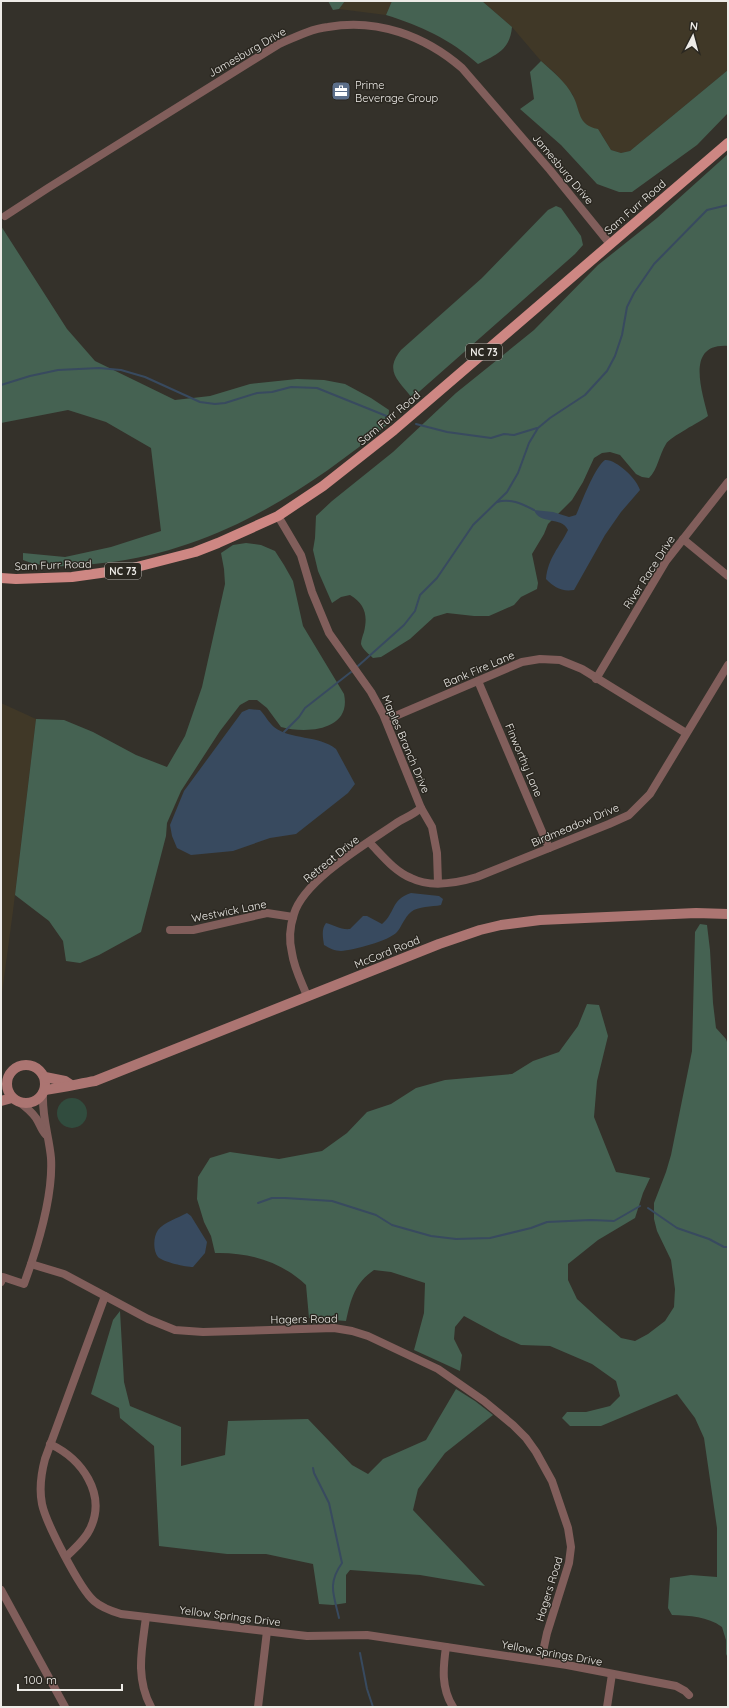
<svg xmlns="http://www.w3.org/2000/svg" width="729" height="1708" font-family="Quicksand,sans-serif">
  <rect width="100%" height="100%" fill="#34312a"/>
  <g fill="#403827">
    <path d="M345,1H392L386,15L339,9Z"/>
    <path d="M482,1H728V70L630,151L621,153L611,150L602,135L590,128L581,120L573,95L555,73L541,61L512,27Z"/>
    <path d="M1,703L36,719L13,911L1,1000Z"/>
  </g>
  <circle fill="#314c3e" cx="72" cy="1113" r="15"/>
  <g fill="#456252">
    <path d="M328,1H345L339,9L333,10Z"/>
    <path d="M392,1H482L512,27C510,50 496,55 478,64C450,39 421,26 386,15Z"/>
    <path d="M541,61C552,71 566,82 573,96C581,111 577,125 598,129L611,150L621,153L630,151L728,70V113L697,145L632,192H619L597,184L561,145L520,109L534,99L530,72Z"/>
    <path d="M728,154V346C685,343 702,391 708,416C700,422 670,437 666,444C659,455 658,469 649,478L642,477L636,474L620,455L610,452L602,453L594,458L583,482L572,500L548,524L544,534L532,554L538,583L537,589L521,597L514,605L489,616H474L447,613L434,617L410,639L381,657L373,658C369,654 363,650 361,644C361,640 363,635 364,632C368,615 365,604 350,595L341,597L332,603L318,571L313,550L315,538L316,516L332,501L393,452L456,393L534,330L598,265L657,218Z"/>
    <path d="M556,206L561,208L581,236L583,245L575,254L412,398C398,380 384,371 401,350L482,278L548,210Z"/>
    <path d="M1,226L67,329L95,361L175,400L210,396L250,384L297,379L324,380L345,384L371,398L389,410L388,424C301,495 209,554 94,564C72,566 44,569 23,560V553L65,557L111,547L161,531L151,448L106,422L68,410L1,423Z"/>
    <path d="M246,543L261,545L275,551L284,565L293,581L303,626L344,694C352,731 306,734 281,727L267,708L257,700H249L240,705L220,731L181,791L167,823L166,836L141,932L99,955L80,963L66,961L63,941L49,921L15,895L36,719L64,720L93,732L136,755L167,767L185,736L202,687L225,584L224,569L221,553L233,545Z"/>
    <path d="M700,924L707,925L710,950L713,1003L716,1028L726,1039L728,1045V1658L726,1654V1640L722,1627C707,1616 690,1616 672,1615L668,1608L670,1578L691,1575L717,1577V1528L704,1438L695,1418L677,1394L601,1426H570L562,1418L567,1412H586L610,1406L620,1396L616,1381L592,1364L550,1346L521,1345L501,1336L464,1316L455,1327L454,1339L462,1355L460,1371L414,1350L424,1313L425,1283L391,1272L374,1270C355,1283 351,1298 346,1321L309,1318L306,1285C282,1262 249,1252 215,1253L211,1236L204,1222L197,1199L198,1177L210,1158L230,1152L279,1159L322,1151L347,1133L367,1112L391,1104L416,1088L445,1080L512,1074L533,1061L559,1052L578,1026L587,1004L599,1005L608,1036L597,1081L594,1117L616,1172L650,1178L643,1193L635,1218L598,1240L568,1264V1280L577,1299L600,1320L621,1338L635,1341L648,1334L665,1321L674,1307L675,1289L671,1260L657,1231L654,1219V1203L666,1172L671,1155L692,1051L695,932Z"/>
    <path d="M120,1311L124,1382L130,1406L181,1427V1466L225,1455L228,1421L308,1419L352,1465L368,1474L383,1459L426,1440L456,1389L475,1401L493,1415L445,1453L418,1489L413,1510L485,1586L420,1575L350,1570L346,1575V1603L333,1605L319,1604L313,1564L266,1554H227L159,1546L154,1446L120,1418L119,1408L91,1394L113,1320Z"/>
  </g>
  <g fill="#384a5f">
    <path d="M605,460C616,459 637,479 640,490L621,512L605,535L574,590C561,592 554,587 546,579C548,558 559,548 568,530C562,516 539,525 534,510L553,512L569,517L576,515C582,502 594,468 605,460Z"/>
    <path d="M249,709L260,710C265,715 269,723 274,727C290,740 319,735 336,749L355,784L348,793L296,834L270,838L233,851L191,855L177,848L172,836L170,825L184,791L242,712Z"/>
    <path d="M411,893L439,896L443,899L441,905C432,907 418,906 411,912C404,918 402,926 397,932C389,941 353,950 341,951C335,951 329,948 324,945C323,938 321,929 326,923C334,925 341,930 350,929L363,916H367L382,924C395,914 391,899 411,893Z"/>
    <path d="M187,1213L191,1216L207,1242L205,1253L193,1267C186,1267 163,1262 158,1257C153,1251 153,1237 158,1230C164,1222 178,1218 187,1213Z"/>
  </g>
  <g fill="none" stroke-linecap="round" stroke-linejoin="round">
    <g stroke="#384a5f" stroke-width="2">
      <path d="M1,385L30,376L58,370L99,368L121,370L145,377L200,402L215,404L225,403L257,393L272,392L291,387L317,388L389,417"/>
      <path d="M416,424L447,432L491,438L504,434L514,435L537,428"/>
      <path d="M497,502C511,498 522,504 534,510"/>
      <path d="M358,666L404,625L415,611L420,595L437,578L473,525L507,492L518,473L529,443L538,428L550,418L585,395L607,371L615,356L622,335L627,307L634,293L654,264L707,210L728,205"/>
      <path d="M284,732L299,717L305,708L351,672"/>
      <path d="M258,1203L272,1198H285L332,1201L376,1215L392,1225L431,1236L456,1239L490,1238L531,1228L547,1222L591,1220L614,1221L640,1206"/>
      <path d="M648,1208L677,1228L709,1239L724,1247H728"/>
      <path d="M313,1468L314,1473L329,1503L342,1563C327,1584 334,1595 339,1618"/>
      <path d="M360,1653L367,1689L373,1707"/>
    </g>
    <g stroke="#815e5b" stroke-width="8">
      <path d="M5,216L48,188L279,44C295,37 311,29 328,27C377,18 425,36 462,68L550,170L610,244"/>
      <path d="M278,516L301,555L312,592L329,633L371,692L383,714L421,808L432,827L437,853L438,883"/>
      <path d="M683,539L728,576"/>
      <path d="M596,679L666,561L728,482"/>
      <path d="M478,681L549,848"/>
      <path d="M386,720L522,662L540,659L560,660L582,669L686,733"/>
      <path d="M369,842C382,855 394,871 411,878C431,888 457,883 477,877L609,824L629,815L650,794L728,665"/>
      <path d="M170,930H193L267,913L293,917"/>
      <path d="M307,996C302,983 294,968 292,953C289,941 290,926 294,914C304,880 366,844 395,824C404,818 413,815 421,808"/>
      <path d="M43,1095C42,1118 49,1136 51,1158C53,1191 41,1234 31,1264L64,1274L148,1319L175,1330L203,1332L334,1328L352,1331L368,1336L438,1369L484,1401L513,1425L526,1438L536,1452L552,1481L568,1528L571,1547L569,1563L547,1633L541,1661"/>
      <path d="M19,1102C26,1107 31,1111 36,1118C40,1124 41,1130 46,1135"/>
      <path d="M1,1282L3,1277L24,1284L31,1264"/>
      <path d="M105,1296L45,1459C41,1474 39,1489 42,1504C46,1523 80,1589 94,1601C102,1608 111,1611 121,1614L307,1636L367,1635L567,1665L676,1686L685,1691L689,1695"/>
      <path d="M50,1444C82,1459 107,1494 90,1529C85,1540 75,1548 66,1557"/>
      <path d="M1,1590L65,1707"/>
      <path d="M146,1617C142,1649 135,1677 151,1707"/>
      <path d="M446,1647C443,1668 441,1688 453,1707"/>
      <path d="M258,1707L267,1631"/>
      <path d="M607,1707L612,1674"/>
    </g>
    <g stroke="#ac7572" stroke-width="10">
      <circle cx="26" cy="1084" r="19"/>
      <path d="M45,1077L65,1081L71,1085"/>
      <path d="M45,1090C62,1088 78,1084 95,1081L439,944L480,930L501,925L540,920L696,913L728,914"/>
      <path d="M1,1101L12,1098"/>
    </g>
    <path stroke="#ce8783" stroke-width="10" d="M1,578L16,579L72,577L129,569L195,552L218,543L278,516L323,486L394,430L728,143"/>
  </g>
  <defs>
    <g id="office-square" transform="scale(1)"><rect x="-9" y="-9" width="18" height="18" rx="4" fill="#5c6f8a" stroke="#2a2720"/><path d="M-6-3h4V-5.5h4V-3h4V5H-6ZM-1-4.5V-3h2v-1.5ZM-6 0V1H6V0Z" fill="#fff"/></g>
  </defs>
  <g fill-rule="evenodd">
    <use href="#office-square" x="341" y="91"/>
  </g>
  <g text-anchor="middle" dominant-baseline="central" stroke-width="3" stroke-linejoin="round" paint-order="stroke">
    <g fill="#2a2720" stroke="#b2b0ab" stroke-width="1">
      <rect x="466" y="344" width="36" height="16" rx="3"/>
      <rect x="105" y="563" width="36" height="16" rx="3"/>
    </g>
    <g font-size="10" font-weight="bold" fill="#edebe7">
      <text x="484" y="352">NC 73</text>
      <text x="123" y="571">NC 73</text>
    </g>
    <g font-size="11" fill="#edebe7" stroke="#2a2720">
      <text transform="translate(247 52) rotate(-30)">Jamesburg Drive</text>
      <text transform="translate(563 169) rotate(50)">Jamesburg Drive</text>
      <text transform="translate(635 207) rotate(-41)">Sam Furr Road</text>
      <text transform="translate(389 418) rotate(-40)">Sam Furr Road</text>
      <text transform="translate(53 565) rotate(-2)">Sam Furr Road</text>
      <text transform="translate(649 572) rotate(-57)">River Race Drive</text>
      <text transform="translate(479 669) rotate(-23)">Bank Fire Lane</text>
      <text transform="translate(406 744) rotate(67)">Maples Branch Drive</text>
      <text transform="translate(524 760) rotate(67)">Finworthy Lane</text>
      <text transform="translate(575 825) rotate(-23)">Birdmeadow Drive</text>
      <text transform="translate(331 859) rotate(-39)">Retreat Drive</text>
      <text transform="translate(229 911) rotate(-11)">Westwick Lane</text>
      <text transform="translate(387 952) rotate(-22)">McCord Road</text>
      <text transform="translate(304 1319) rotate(-1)">Hagers Road</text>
      <text transform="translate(549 1589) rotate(-73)">Hagers Road</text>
      <text transform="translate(230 1616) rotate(7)">Yellow Springs Drive</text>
      <text transform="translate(552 1653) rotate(10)">Yellow Springs Drive</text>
    </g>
    <g font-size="11" fill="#edebe7" stroke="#2a2720" text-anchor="start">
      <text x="355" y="85">Prime<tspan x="355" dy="13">Beverage Group</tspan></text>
    </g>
  </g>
  <rect width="729" height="1708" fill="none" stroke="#edebe7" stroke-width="4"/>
  <g transform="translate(693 36) rotate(6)" stroke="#2a2720" stroke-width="3" paint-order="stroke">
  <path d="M0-3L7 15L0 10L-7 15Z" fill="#edebe7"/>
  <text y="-6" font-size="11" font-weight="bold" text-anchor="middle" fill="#edebe7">N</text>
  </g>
  <path d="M18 1684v6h104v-6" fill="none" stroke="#edebe7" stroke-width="2"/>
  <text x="24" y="1684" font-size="12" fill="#edebe7" stroke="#2a2720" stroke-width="3" paint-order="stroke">100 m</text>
</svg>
